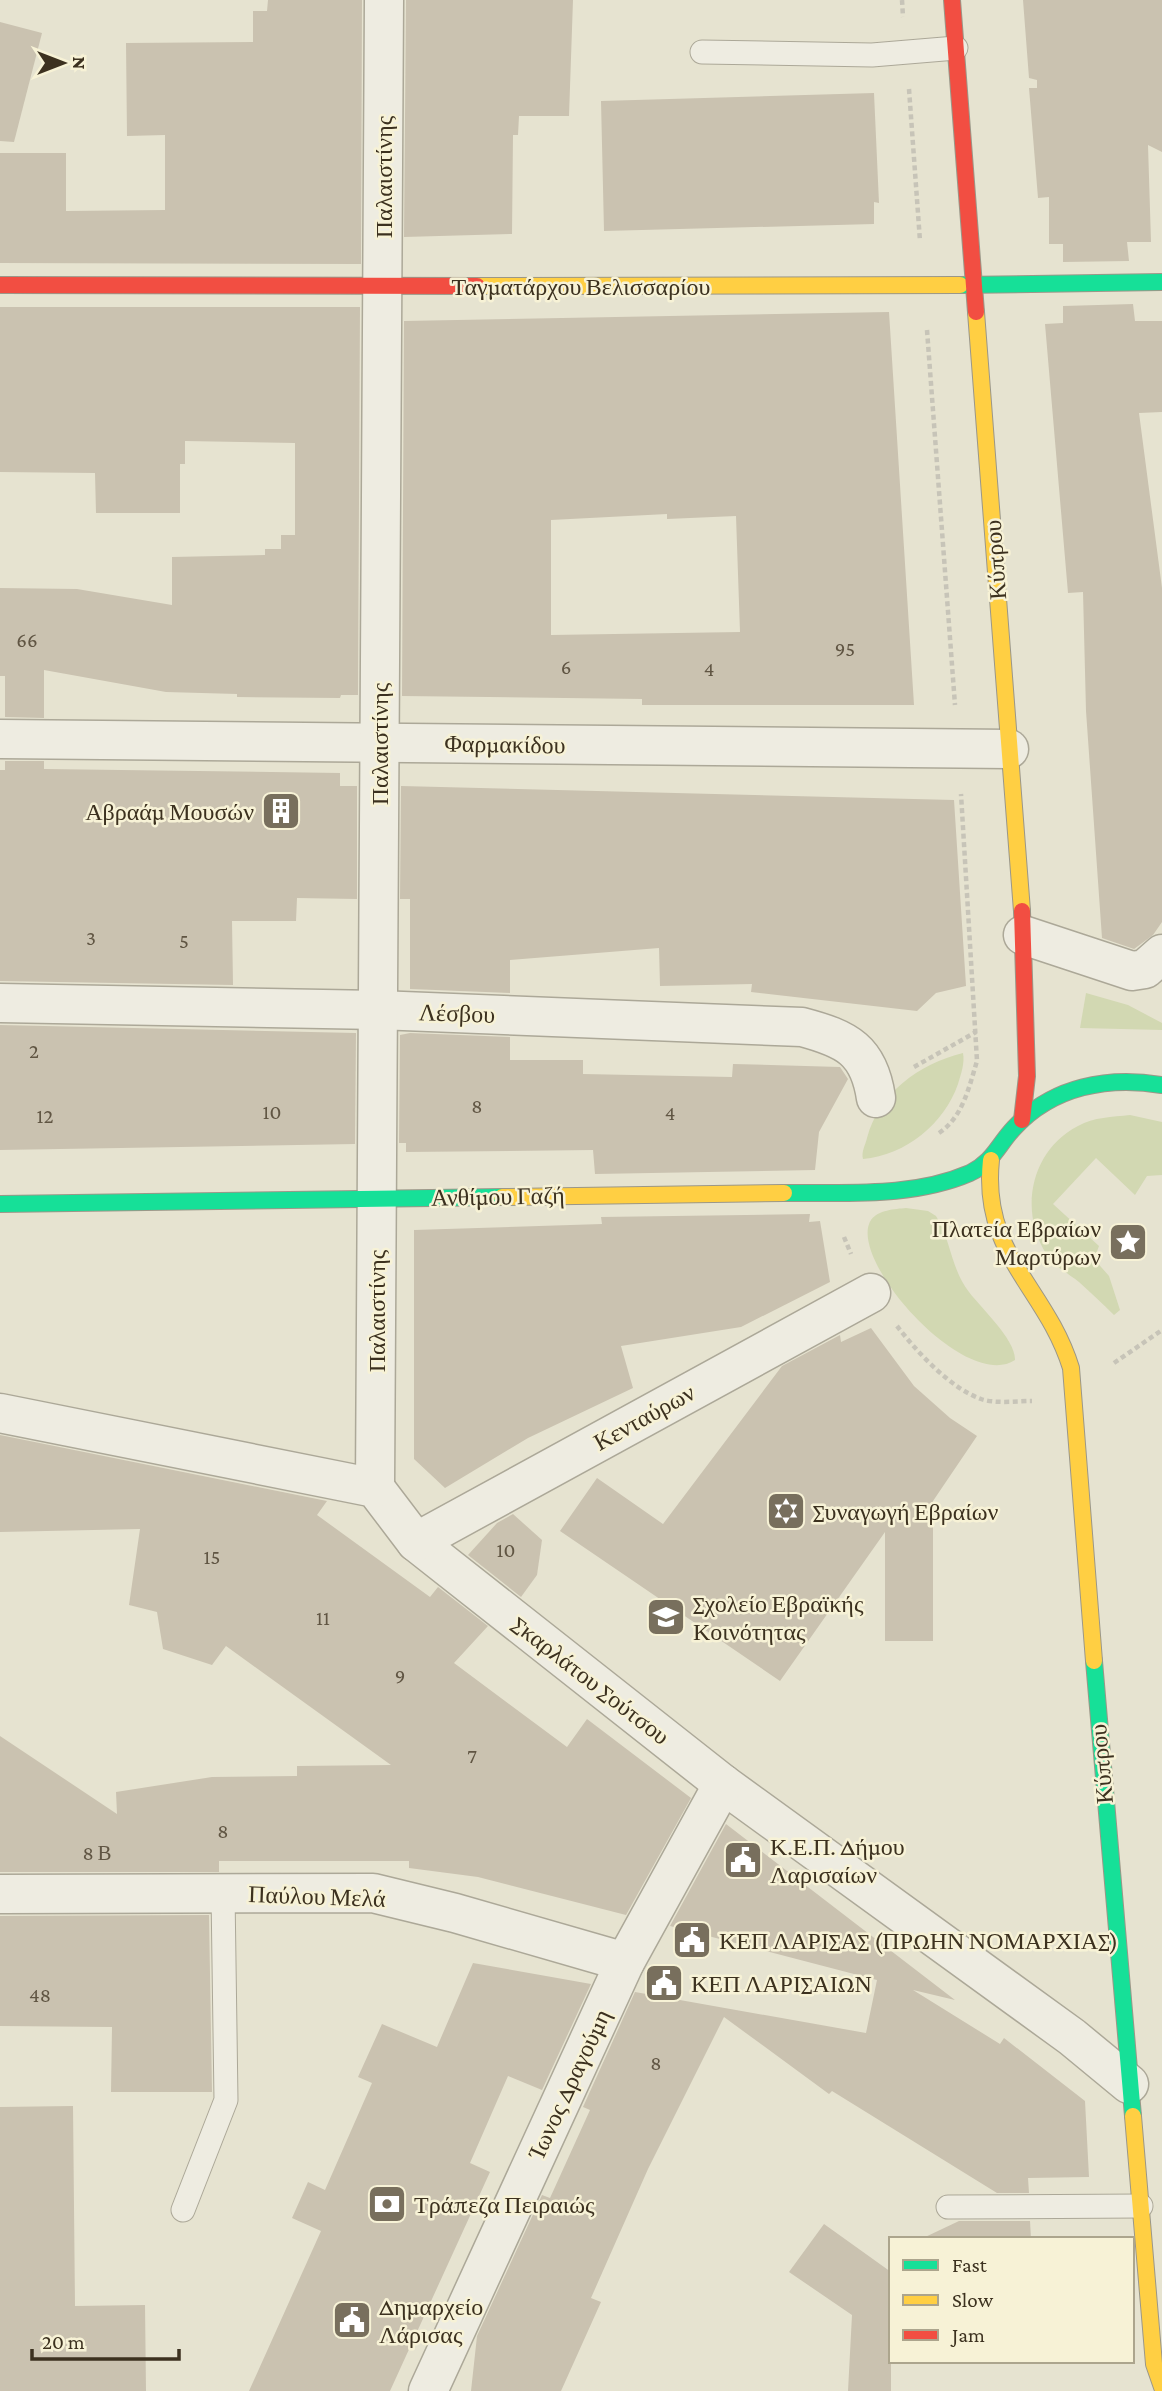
<svg xmlns="http://www.w3.org/2000/svg" width="1162" height="2391" font-family="'Crimson Pro',serif">
  <rect width="100%" height="100%" fill="#e6e3d0"/>
  <g fill="#d2d8b2">
    <path d="M1086,993L1128,1005L1162,1023V1030L1080,1028Z"/>
    <path d="M963,1053C965,1063 961,1074 958,1084C944,1124 906,1155 863,1159C861,1152 865,1146 867,1138C879,1093 919,1064 963,1053Z"/>
    <path d="M1130,1115L1162,1122V1175L1147,1176L1135,1195L1096,1158L1053,1204L1099,1246L1094,1259L1109,1276L1120,1310L1114,1315C1103,1304 1091,1293 1079,1282C1069,1274 1054,1266 1047,1255C1018,1211 1031,1150 1078,1126C1094,1117 1112,1117 1130,1115Z"/>
    <path d="M906,1208L928,1211L936,1216C951,1240 951,1269 969,1292C981,1308 1016,1340 1015,1360C965,1393 846,1258 871,1220C878,1210 895,1209 906,1208Z"/>
  </g>
  <g fill="#cac2b0" fill-rule="evenodd">
    <path d="M268,0H362L361,264L0,263V153H66V211L165,210V135L127,136L126,43L253,42V11H267Z"/>
    <path d="M406,0H573L569,116H519L518,135H513L512,234L404,237Z"/>
    <path d="M1023,0H1162V152L1148,145L1151,242H1127L1129,261L1063,262V244H1049V197L1038,198L1029,88H1037V80L1029,78Z"/>
    <path d="M0,22L42,33L14,142L0,141Z"/>
    <path d="M874,93L879,203L874,202V224L604,231L601,101Z"/>
    <path d="M1133,304L1135,321H1162V412L1139,413L1162,588V922L1153,935L1134,949L1102,938L1086,711L1083,592L1068,593L1045,324L1063,323V306Z"/>
    <path d="M0,307H360L358,695H341L340,698L237,697V694L166,692L44,670V718L5,717V676H0V588L77,589L172,605V557L265,555V549H281V535H295V443L185,441V464H180V513H96L95,473L0,472Z"/>
    <path d="M889,312L914,705H642V699L402,696L404,321ZM667,514V519L736,516L740,632L551,635V520Z"/>
    <path d="M5,761H44V769L340,773V786H357V899L297,898L296,921H232L233,985L0,981V770H5Z"/>
    <path d="M401,786L954,800L966,986L936,993L917,1011L751,992L752,984L660,986L659,948L510,960V993L410,989V899H400Z"/>
    <path d="M0,1025L356,1033L355,1144L0,1150Z"/>
    <path d="M410,1033L510,1037V1060H583V1074L732,1077L733,1064L840,1067L848,1079L819,1132L815,1170L595,1174L593,1150L406,1152V1143H399L400,1035Z"/>
    <path d="M810,1214L809,1222L820,1221L830,1282L741,1327L621,1346L633,1388L528,1438L445,1488L414,1459V1230L602,1224L601,1217Z"/>
    <path d="M871,1328L914,1386L950,1418L977,1436L933,1501V1641H885V1532L780,1681L560,1531L597,1478L663,1524L782,1366L840,1335L841,1342Z"/>
    <path d="M0,1435L327,1501L317,1515L430,1597L438,1587L488,1626L454,1663L567,1747L587,1719L691,1798L626,1915L478,1877L409,1868V1861H219V1872H0V1736L117,1814L116,1792L212,1777L297,1776V1766L391,1765L226,1646L212,1665L163,1649L157,1612L129,1605L140,1529L0,1532Z"/>
    <path d="M513,1514L542,1540L537,1575L521,1597L468,1555L497,1523Z"/>
    <path d="M726,1824L955,2000L913,1990L1000,2044L1004,2038L1085,2101L1089,2177L1028,2178L1029,2193H997L832,2091L829,2094L724,2017L648,2169L591,2298L601,2302L561,2391H471L477,2336L542,2195L550,2198L590,2110L583,2107L635,1992L866,2033L877,1980L670,1926Z"/>
    <path d="M209,1915L212,2092H111L112,2027L0,2026V1916Z"/>
    <path d="M473,1963L591,1984L542,2090L508,2076L470,2163L490,2172L390,2391H249L321,2231L292,2218L308,2182L325,2190L372,2083L358,2077L382,2024L437,2047Z"/>
    <path d="M73,2106L75,2306L145,2305L146,2391H0V2107Z"/>
    <path d="M959,2221H1030L1031,2239H921Z"/>
    <path d="M824,2224L891,2272V2391H848L852,2315L789,2272Z"/>
  </g>
  <g fill="none" stroke-linecap="round" stroke-linejoin="round">
    <g stroke="#aca898" stroke-width="25">
      <g id="lane">
        <path d="M702,52L872,55L956,48"/>
        <path d="M948,2207L1141,2206"/>
        <path d="M183,2210L226,2100L223,1893"/>
      </g>
    </g>
    <g stroke="#aca898" stroke-width="41">
      <g id="street">
        <path d="M0,739L1009,749"/>
        <path d="M1023,935L1132,971L1145,969L1162,954"/>
        <path d="M0,1003L378,1010L802,1027C847,1039 869,1050 876,1098"/>
        <path d="M0,1413L375,1488L416,1542L723,1784L1072,2037L1129,2084"/>
        <path d="M375,1488L384,0"/>
        <path d="M416,1542L871,1293"/>
        <path d="M0,1894L373,1893L455,1913L625,1962"/>
        <path d="M428,2391L625,1962L723,1784"/>
      </g>
    </g>
    <g stroke="#9b9788" stroke-width="18">
      <g id="fast">
        <path d="M960,285L1162,282"/>
        <path d="M784,1193C846,1192 912,1198 970,1173C993,1162 998,1145 1014,1128C1053,1086 1108,1076 1162,1085"/>
        <path d="M0,1204L502,1197"/>
        <path d="M1094,1661L1133,2116"/>
      </g>
    </g>
    <g stroke="#9b9788" stroke-width="18">
      <g id="slow">
        <path d="M477,286L960,285"/>
        <path d="M976,312L1022,911"/>
        <path d="M991,1160C981,1255 1046,1287 1071,1368L1094,1661"/>
        <path d="M502,1197L784,1193"/>
        <path d="M1133,2116L1154,2364L1162,2387"/>
      </g>
    </g>
    <g stroke="#9b9788" stroke-width="18">
      <g id="jam">
        <path d="M952,0L976,312"/>
        <path d="M0,285L477,286"/>
        <path d="M1022,911L1027,1076L1022,1120"/>
      </g>
    </g>
    <g stroke="#c7c4b8" stroke-width="4.5" stroke-dasharray="5 3.5" stroke-linecap="butt">
      <path d="M902,0L903,17"/>
      <path d="M909,89L920,241"/>
      <path d="M927,330L955,705"/>
      <path d="M914,1067L976,1032"/>
      <path d="M939,1133C963,1117 969,1087 977,1061L961,794"/>
      <path d="M844,1237L851,1254"/>
      <path d="M897,1326C917,1352 950,1388 981,1399C995,1404 1017,1401 1032,1401"/>
      <path d="M1114,1363L1162,1330"/>
    </g>
    <use href="#lane" stroke="#eeece1" stroke-width="23"/>
    <use href="#street" stroke="#eeece1" stroke-width="38"/>
    <use href="#fast" stroke="#16e098" stroke-width="16"/>
    <use href="#slow" stroke="#ffcf43" stroke-width="16"/>
    <use href="#jam" stroke="#f24e42" stroke-width="16"/>
  </g>
  <defs>
    <g id="building-square" transform="scale(2.0125)"><rect x="-9" y="-9" width="18" height="18" rx="4" fill="#786f5d" stroke="#f7f2d6"/><path d="M-4-6H4V6H1V3H-1V6H-4ZM-2.5-4.3h1.7v1.8h-1.7ZM.8-4.3h1.7v1.8H.8ZM-2.5-1h1.7V.8h-1.7ZM.8-1h1.7V.8H.8Z" fill="#fff"/></g>
    <g id="sight-square" transform="scale(2.0125)"><rect x="-9" y="-9" width="18" height="18" rx="4" fill="#786f5d" stroke="#f7f2d6"/><path d="M0-6L1.8-2.2L6-1.7L2.9 1.2L3.7 5.4L0 3.3L-3.7 5.4L-2.9 1.2L-6-1.7L-1.8-2.2Z" fill="#fff"/></g>
    <g id="synagogue-square" transform="scale(2.0125)"><rect x="-9" y="-9" width="18" height="18" rx="4" fill="#786f5d" stroke="#f7f2d6"/><path d="M0-6.5L5.6 3.2H-5.6ZM0 6.5L5.6-3.2H-5.6Z" fill="#fff"/></g>
    <g id="school-square" transform="scale(2.0125)"><rect x="-9" y="-9" width="18" height="18" rx="4" fill="#786f5d" stroke="#f7f2d6"/><path d="M0-5L7-2L0 1L-7-2ZM-4 1L0 2.5L4 1V4Q0 6-4 4Z" fill="#fff"/></g>
    <g id="civic-square" transform="scale(2.0125)"><rect x="-9" y="-9" width="18" height="18" rx="4" fill="#786f5d" stroke="#f7f2d6"/><path d="M-.6-6.5H3V-4.5H.6V-3L4-1V1h2V6H-6V1h2V-1L-.6-3ZM-1.2 2.5V6h2.4V2.5Z" fill="#fff"/></g>
    <g id="bank-square" transform="scale(2.0125)"><rect x="-9" y="-9" width="18" height="18" rx="4" fill="#786f5d" stroke="#f7f2d6"/><path d="M-6-4H6V4H-6ZM0-2.3a2.3 2.3 0 1 0 0 4.6a2.3 2.3 0 1 0 0-4.6Z" fill="#fff"/></g>
  </defs>
  <g fill-rule="evenodd">
    <use href="#building-square" x="281" y="811"/>
    <use href="#sight-square" x="1128" y="1242"/>
    <use href="#synagogue-square" x="786" y="1511"/>
    <use href="#school-square" x="666" y="1617"/>
    <use href="#civic-square" x="743" y="1860"/>
    <use href="#civic-square" x="692" y="1940"/>
    <use href="#civic-square" x="664" y="1983"/>
    <use href="#bank-square" x="387" y="2204"/>
    <use href="#civic-square" x="352" y="2320"/>
  </g>
  <g text-anchor="middle" dominant-baseline="central" stroke-width="5" stroke-linejoin="round" paint-order="stroke">
    <g font-size="21" fill="#605543">
      <text x="27" y="640">66</text>
      <text x="845" y="649">95</text>
      <text x="566" y="667">6</text>
      <text x="709" y="669">4</text>
      <text x="91" y="938">3</text>
      <text x="184" y="941">5</text>
      <text x="34" y="1051">2</text>
      <text x="477" y="1106">8</text>
      <text x="272" y="1112">10</text>
      <text x="670" y="1113">4</text>
      <text x="45" y="1116">12</text>
      <text x="506" y="1550">10</text>
      <text x="212" y="1557">15</text>
      <text x="323" y="1618">11</text>
      <text x="400" y="1676">9</text>
      <text x="472" y="1756">7</text>
      <text x="223" y="1831">8</text>
      <text x="97" y="1853">8 Β</text>
      <text x="40" y="1995">48</text>
      <text x="656" y="2063">8</text>
    </g>
    <g font-size="24" fill="#3c311f" stroke="#f7f2d6">
      <text transform="translate(383 177) rotate(-90)">Παλαιστίνης</text>
      <text x="581" y="286">Ταγματάρχου Βελισσαρίου</text>
      <text transform="translate(995 560) rotate(-94)">Κύπρου</text>
      <text transform="translate(379 744) rotate(-90)">Παλαιστίνης</text>
      <text transform="translate(505 744) rotate(1)">Φαρμακίδου</text>
      <text transform="translate(457 1013) rotate(2)">Λέσβου</text>
      <text transform="translate(498 1196) rotate(-1)">Ανθίμου Γαζή</text>
      <text transform="translate(376 1311) rotate(-90)">Παλαιστίνης</text>
      <text transform="translate(644 1417) rotate(-29)">Κενταύρων</text>
      <text transform="translate(591 1680) rotate(38)">Σκαρλάτου Σούτσου</text>
      <text transform="translate(1101 1764) rotate(-95)">Κύπρου</text>
      <text transform="translate(317 1896) rotate(2)">Παύλου Μελά</text>
      <text transform="translate(569 2084) rotate(-65)">Ίωνος Δραγούμη</text>
    </g>
    <g font-size="24" fill="#3c311f" stroke="#f7f2d6" text-anchor="start">
      <text x="254" y="811" text-anchor="end">Αβραάμ Μουσών</text>
      <text x="1101" y="1228" text-anchor="end">Πλατεία Εβραίων<tspan x="1101" dy="28">Μαρτύρων</tspan></text>
      <text x="813" y="1511">Συναγωγή Εβραίων</text>
      <text x="693" y="1603">Σχολείο Εβραϊκής<tspan x="693" dy="28">Κοινότητας</tspan></text>
      <text x="770" y="1846">Κ.Ε.Π. Δήμου<tspan x="770" dy="28">Λαρισαίων</tspan></text>
      <text x="719" y="1940">ΚΕΠ ΛΑΡΙΣΑΣ (ΠΡΩΗΝ ΝΟΜΑΡΧΙΑΣ)</text>
      <text x="691" y="1983">ΚΕΠ ΛΑΡΙΣΑΙΩΝ</text>
      <text x="414" y="2204">Τράπεζα Πειραιώς</text>
      <text x="379" y="2306">Δημαρχείο<tspan x="379" dy="28">Λάρισας</tspan></text>
    </g>
  </g>
  <rect x="889" y="2237" width="245" height="126" fill="#f7f2d6" stroke="#aca58d" stroke-width="2"/>
  <rect x="903" y="2260" width="35" height="10" fill="#16e098" stroke="#aca58d" stroke-width="2"/>
  <text x="952" y="2272" font-size="21" fill="#3c311f">Fast</text>
  <rect x="903" y="2295" width="35" height="10" fill="#ffcf43" stroke="#aca58d" stroke-width="2"/>
  <text x="952" y="2307" font-size="21" fill="#3c311f">Slow</text>
  <rect x="903" y="2330" width="35" height="10" fill="#f24e42" stroke="#aca58d" stroke-width="2"/>
  <text x="952" y="2342" font-size="21" fill="#3c311f">Jam</text>
  <g transform="translate(63 63) rotate(90)" stroke="#f7f2d6" stroke-width="5" paint-order="stroke">
  <path d="M0-5L12 26L0 18L-12 26Z" fill="#3c311f"/>
  <text y="-10" font-size="19" font-weight="bold" text-anchor="middle" fill="#3c311f">N</text>
  </g>
  <path d="M32 2349v10h147v-10" fill="none" stroke="#3c311f" stroke-width="3.5"/>
  <text x="42" y="2349" font-size="21" fill="#3c311f" stroke="#f7f2d6" stroke-width="5" paint-order="stroke">20 m</text>
</svg>
